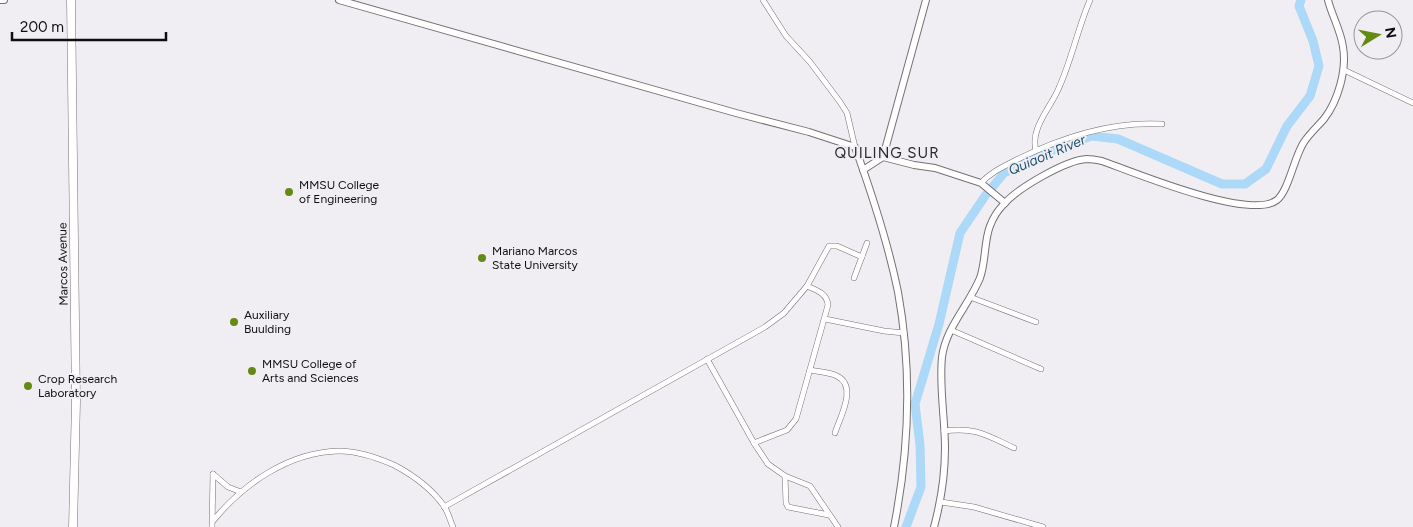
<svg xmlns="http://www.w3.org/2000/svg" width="1413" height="527" font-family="Figtree,sans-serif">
  <rect width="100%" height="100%" fill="#f1eef3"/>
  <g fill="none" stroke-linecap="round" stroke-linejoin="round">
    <path stroke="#acd9f8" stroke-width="9" d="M906,527L921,487L920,445L915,404L939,324L960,233L985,196L1004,173L1062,146L1092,136L1118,139L1222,184H1245L1266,169L1287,126L1310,96L1319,66L1313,41L1299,6L1301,0"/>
    <g stroke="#747175" stroke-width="6">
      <g id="minor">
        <path d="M763,0L786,36L810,62L840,102L847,113L855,147"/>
        <path d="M1344,70L1413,103"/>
        <path d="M1036,150C1030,130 1049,109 1057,92C1071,63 1077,30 1090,0"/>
        <path d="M981,183C991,172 1003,167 1016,160C1062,137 1111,121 1162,124"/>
        <path d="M854,278L867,243"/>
        <path d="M970,297L1036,322"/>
        <path d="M825,319L884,331L904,333"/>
        <path d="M951,330L1041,369"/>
        <path d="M707,359L754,443L768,464L785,476L810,486L838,527"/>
        <path d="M810,370C819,372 829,372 837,376C858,386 840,417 835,433"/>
        <path d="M944,431C976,427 986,435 1014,448"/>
        <path d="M754,443L787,430L796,419L828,305C827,293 816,290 807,286"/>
        <path d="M213,474L228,487L241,492"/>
        <path d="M785,476L786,503L788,507L829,515"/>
        <path d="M941,502L974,507L1043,527"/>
        <path d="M444,507L765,327L784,313L807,286L829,246H837L862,257"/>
        <path d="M213,521C243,484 289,452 339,451C357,451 378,458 394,465C413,475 431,488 444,506C448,512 450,520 453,527"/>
        <path d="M212,527L213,474"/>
      </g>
    </g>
    <g stroke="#747175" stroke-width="8">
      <g id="tertiary">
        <path d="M0,0H4"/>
        <path d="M339,0L736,113L809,132L855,147C872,194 888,243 898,292C912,369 909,451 894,527"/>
        <path d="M883,157L914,165L935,168L981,183L1005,203"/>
        <path d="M863,170L883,157L926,0"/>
        <path d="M934,527C941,501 945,476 945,448C945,419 939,386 942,357C946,327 969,305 980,278C986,261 984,241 990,226C993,218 998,210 1004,204C1018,188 1066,160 1087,159C1092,159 1097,160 1102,161C1133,172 1250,221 1277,200C1289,190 1294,157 1304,142C1310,133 1317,127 1324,119C1338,101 1347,70 1343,47C1341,31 1332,16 1328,0"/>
      </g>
    </g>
    <g stroke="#747175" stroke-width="9">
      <path id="primary" d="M71,0L76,402L73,527"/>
    </g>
    <use href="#minor" stroke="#fff" stroke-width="5"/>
    <use href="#tertiary" stroke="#fff" stroke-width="6"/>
    <use href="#primary" stroke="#fff" stroke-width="8"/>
  </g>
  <g fill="#638a14" stroke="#f1eef3" stroke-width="2">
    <circle cx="289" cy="192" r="5"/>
    <circle cx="482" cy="258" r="5"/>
    <circle cx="234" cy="322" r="5"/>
    <circle cx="252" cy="371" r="5"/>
    <circle cx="28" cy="386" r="5"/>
  </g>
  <g text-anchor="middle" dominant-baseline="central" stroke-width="4" stroke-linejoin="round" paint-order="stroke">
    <g font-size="12" fill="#0f0e10" stroke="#f1eef3" text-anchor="start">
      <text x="299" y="185">MMSU College<tspan x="299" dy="14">of Engineering</tspan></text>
      <text x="492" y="251">Mariano Marcos<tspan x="492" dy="14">State University</tspan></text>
      <text x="244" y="315">Auxiliary<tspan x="244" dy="14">Buulding</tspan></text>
      <text x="262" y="364">MMSU College of<tspan x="262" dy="14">Arts and Sciences</tspan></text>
      <text x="38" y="379">Crop Research<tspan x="38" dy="14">Laboratory</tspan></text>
    </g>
    <g font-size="12" fill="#0f0e10" stroke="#f1eef3">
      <text transform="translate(63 264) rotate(-91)">Marcos Avenue</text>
    </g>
    <g font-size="14" font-style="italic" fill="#1c5170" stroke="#f1eef3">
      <text transform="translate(1047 155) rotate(-23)">Quiaoit River</text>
    </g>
    <g font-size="15" letter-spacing="1" fill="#2b282c" stroke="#f1eef3">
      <text x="887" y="153">QUILING SUR</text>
    </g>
  </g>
  <g transform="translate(1378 35) rotate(80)"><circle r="24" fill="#f1eef3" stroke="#979498"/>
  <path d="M0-4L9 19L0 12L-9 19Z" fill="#638a14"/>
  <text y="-8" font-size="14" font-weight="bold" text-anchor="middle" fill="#0f0e10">N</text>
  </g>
  <path d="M12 32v8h154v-8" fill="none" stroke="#0f0e10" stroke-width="2.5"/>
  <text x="20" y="32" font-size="15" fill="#0f0e10" stroke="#f1eef3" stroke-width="4" paint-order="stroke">200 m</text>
</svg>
